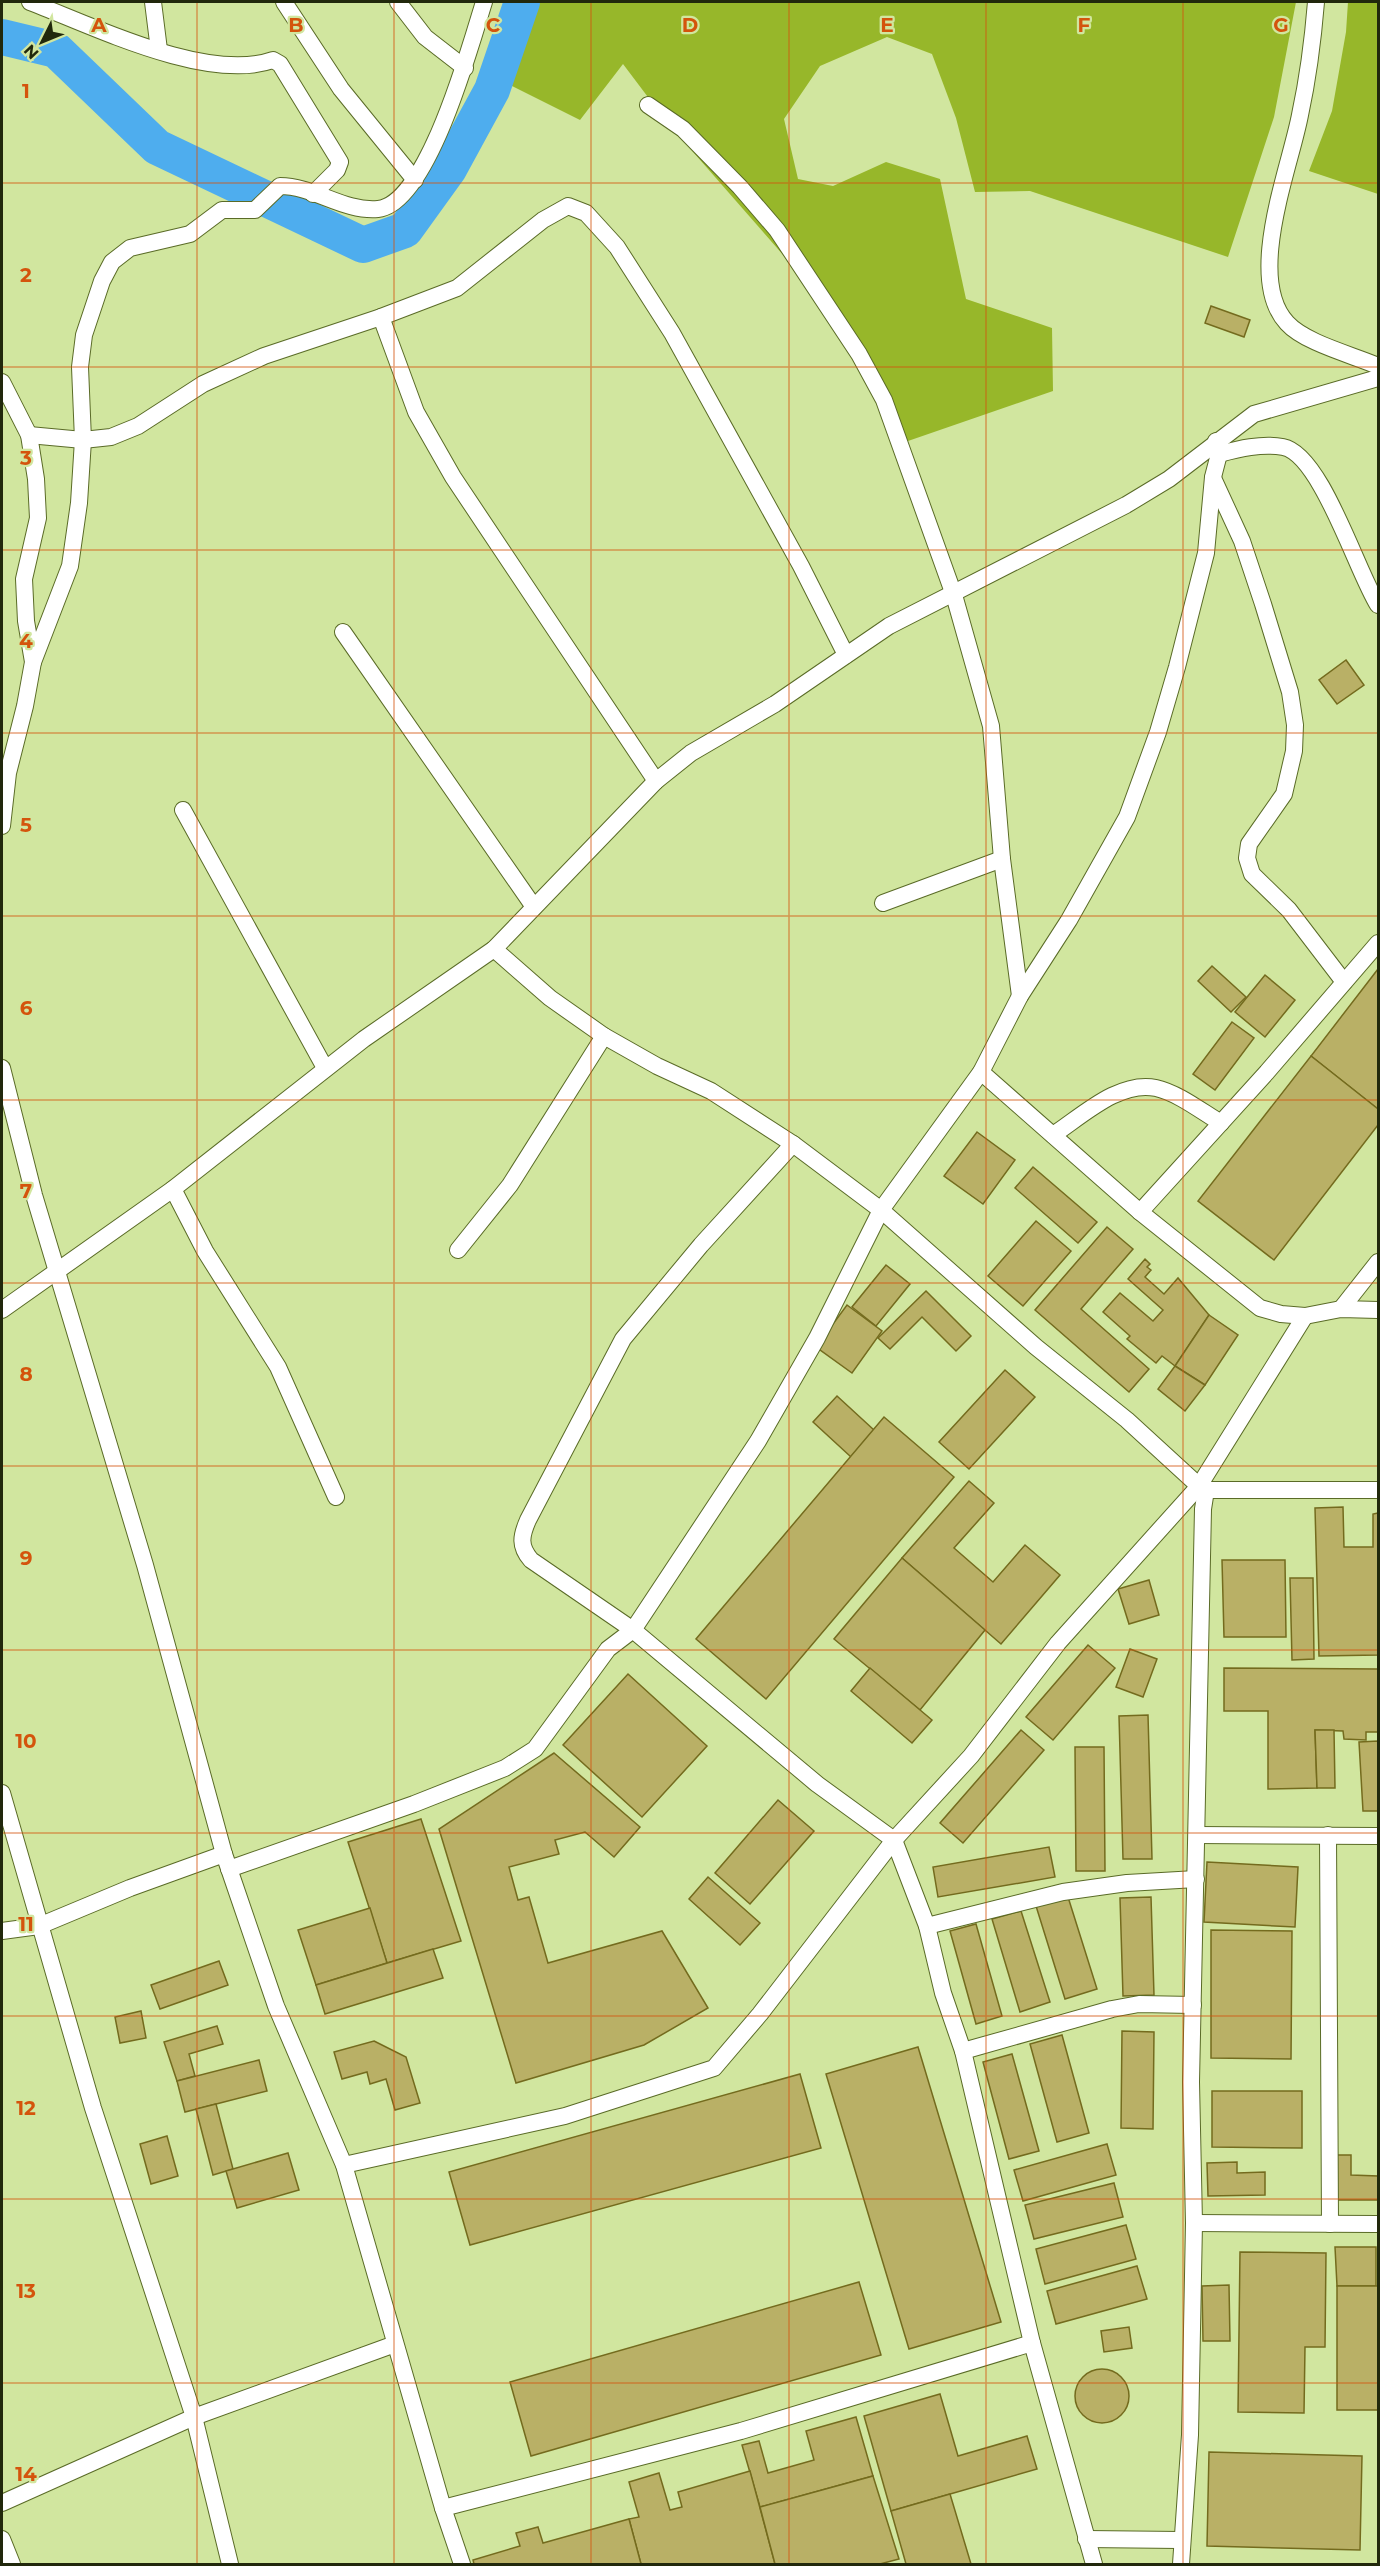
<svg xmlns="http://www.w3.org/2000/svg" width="1380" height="2566" font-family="Montserrat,sans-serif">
  <rect width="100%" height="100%" fill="#d1e69f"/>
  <g fill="#97b72a">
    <path d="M538,2H1296L1274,117L1228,257L1030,191L975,192L956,118L932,54L887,37L820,66L784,119L798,179L833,186L886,162L940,179L966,299L1052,328L1053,391L908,441L784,256L666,121L623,64L580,120L508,84Z"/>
    <path d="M1348,2H1378V194L1309,171L1332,111L1346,32Z"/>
  </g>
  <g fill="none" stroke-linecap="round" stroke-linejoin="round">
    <path stroke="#4eadee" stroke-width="36" d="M2,37L56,50L157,147L363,245L405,230L449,169L492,90L522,2"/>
  </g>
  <g fill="#b9b066" stroke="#746b1e" stroke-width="1.5">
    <path d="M1211,306L1250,320L1244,337L1205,323Z"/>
    <path d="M1346,660L1364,685L1337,704L1319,680Z"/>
    <path d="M1212,966L1246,997L1231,1012L1198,981Z"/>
    <path d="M1378,969V1109L1311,1056Z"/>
    <path d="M1265,975L1295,1000L1265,1037L1235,1012Z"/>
    <path d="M1232,1022L1254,1038L1215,1090L1193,1074Z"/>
    <path d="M1311,1056L1378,1109V1125L1274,1260L1198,1201Z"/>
    <path d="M977,1132L1015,1160L983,1204L944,1176Z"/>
    <path d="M1033,1167L1097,1222L1078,1243L1015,1188Z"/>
    <path d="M1036,1221L1071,1251L1023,1306L988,1276Z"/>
    <path d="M1107,1227L1133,1249L1081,1309L1149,1369L1129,1392L1035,1310Z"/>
    <path d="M1145,1259L1150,1264L1147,1267L1151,1270L1145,1277L1164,1294L1178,1278L1209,1315L1175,1366L1162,1356L1156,1363L1127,1339L1130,1336L1103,1312L1120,1293L1153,1321L1163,1310L1128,1279Z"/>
    <path d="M886,1265L910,1284L876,1326L852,1307Z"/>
    <path d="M926,1291L971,1336L956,1351L922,1317L890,1349L878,1338Z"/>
    <path d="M847,1305L882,1331L852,1373L816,1347Z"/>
    <path d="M1209,1315L1238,1335L1205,1385L1175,1366Z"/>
    <path d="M1175,1366L1205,1385L1185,1411L1158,1389Z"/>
    <path d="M1005,1370L1035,1397L969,1469L939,1442Z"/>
    <path d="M837,1396L874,1430L851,1457L813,1422Z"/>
    <path d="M884,1417L954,1477L766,1699L696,1639Z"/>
    <path d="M969,1481L994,1503L954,1548L993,1582L1025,1545L1060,1575L1001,1644L902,1558Z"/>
    <path d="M1343,1507L1344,1547H1373V1514L1378,1513V1655L1319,1656L1315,1508Z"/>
    <path d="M902,1558L985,1630L920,1710L834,1639Z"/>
    <path d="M1222,1560H1285L1286,1637H1224Z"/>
    <path d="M1290,1578H1313L1314,1659L1292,1660Z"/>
    <path d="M1149,1580L1159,1615L1129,1624L1118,1589Z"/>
    <path d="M1088,1645L1115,1668L1053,1740L1026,1717Z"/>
    <path d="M1130,1649L1157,1659L1143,1697L1116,1687Z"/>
    <path d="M870,1668L932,1720L912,1743L851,1691Z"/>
    <path d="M1224,1668L1378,1669V1732H1366V1740L1344,1739L1343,1731L1315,1730L1317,1788L1268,1789V1711H1224Z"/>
    <path d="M628,1674L707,1746L642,1817L563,1745Z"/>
    <path d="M1148,1715L1152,1859H1123L1119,1716Z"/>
    <path d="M1021,1730L1044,1750L963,1843L940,1823Z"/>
    <path d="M1315,1730H1334L1335,1788H1317Z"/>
    <path d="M1378,1741V1811H1363L1359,1742Z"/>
    <path d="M1075,1747H1104L1105,1871H1076Z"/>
    <path d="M554,1753L640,1827L614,1857L585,1832L555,1840L559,1854L509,1867L518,1900L529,1897L548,1963L662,1931L708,2008L644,2045L516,2083L439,1829Z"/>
    <path d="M778,1800L814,1831L750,1904L715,1873Z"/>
    <path d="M421,1819L461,1941L387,1963L348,1842Z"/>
    <path d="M1049,1847L1055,1877L938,1897L933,1867Z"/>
    <path d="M1207,1862L1298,1867L1295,1927L1204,1922Z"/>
    <path d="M708,1877L760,1923L740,1945L689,1899Z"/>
    <path d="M1068,1897L1097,1989L1065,1999L1036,1906Z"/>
    <path d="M1151,1897L1154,1995L1123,1996L1120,1898Z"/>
    <path d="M370,1908L387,1963L316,1985L298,1930Z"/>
    <path d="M1021,1911L1050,2002L1020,2012L992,1919Z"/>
    <path d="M976,1924L1002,2016L976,2024L950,1931Z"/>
    <path d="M1211,1930L1292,1931L1291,2059L1211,2058Z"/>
    <path d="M433,1949L443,1978L325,2014L316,1985Z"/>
    <path d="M219,1961L228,1985L160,2009L151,1985Z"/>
    <path d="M141,2011L146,2038L120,2043L115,2017Z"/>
    <path d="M217,2026L223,2044L189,2054L195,2076L177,2081L164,2042Z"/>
    <path d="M1122,2031L1154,2032L1153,2129L1121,2128Z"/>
    <path d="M1062,2035L1089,2133L1057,2142L1030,2044Z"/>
    <path d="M374,2041L406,2057L420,2103L395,2110L386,2079L370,2084L367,2072L342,2079L334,2052Z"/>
    <path d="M918,2047L1001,2322L909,2349L826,2074Z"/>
    <path d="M1012,2054L1039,2151L1009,2159L983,2062Z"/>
    <path d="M259,2060L267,2091L185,2112L177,2081Z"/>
    <path d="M800,2074L821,2148L470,2245L449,2172Z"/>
    <path d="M1212,2091H1302V2148L1212,2147Z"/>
    <path d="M216,2104L233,2169L213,2175L196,2109Z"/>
    <path d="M167,2136L178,2176L151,2184L140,2144Z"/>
    <path d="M1107,2144L1116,2175L1023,2201L1014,2170Z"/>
    <path d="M288,2153L299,2190L237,2208L226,2171Z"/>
    <path d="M1334,2155H1351V2175L1378,2176V2200H1334Z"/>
    <path d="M1237,2162V2173L1265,2172V2195L1208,2196L1207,2163Z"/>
    <path d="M1114,2183L1123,2217L1034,2239L1025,2205Z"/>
    <path d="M1126,2225L1136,2259L1045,2284L1036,2249Z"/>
    <path d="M1335,2247H1376V2286H1337Z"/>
    <path d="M1240,2252L1326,2253L1325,2347H1305L1304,2413L1238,2412Z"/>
    <path d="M1137,2266L1147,2299L1056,2324L1047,2291Z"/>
    <path d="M859,2282L881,2355L531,2456L510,2382Z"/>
    <path d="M1229,2285L1230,2341H1203L1202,2286Z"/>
    <rect x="1337" y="2286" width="41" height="124"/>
    <path d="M1129,2327L1132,2348L1104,2352L1101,2331Z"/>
    <circle cx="1102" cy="2396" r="27"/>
    <path d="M940,2394L958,2456L1027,2436L1037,2469L891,2511L864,2416Z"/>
    <path d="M856,2417L873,2476L760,2507L742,2445L759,2441L768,2473L814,2460L806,2431Z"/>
    <path d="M1209,2452L1362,2456L1360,2550L1207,2546Z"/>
    <path d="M750,2471L775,2564H641L629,2519L639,2517L629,2482L659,2473L670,2510L682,2507L678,2492Z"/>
    <path d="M873,2476L899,2559L880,2564H775L760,2507Z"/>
    <path d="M950,2494L971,2564H906L891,2511Z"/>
    <path d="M629,2519L641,2564H474L473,2560L520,2546L516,2533L538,2527L543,2543Z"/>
  </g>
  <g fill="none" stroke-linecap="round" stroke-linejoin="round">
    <g stroke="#5a6b27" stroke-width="18">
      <g id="street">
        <path d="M30,2C93,26 207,83 273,60L280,64L340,162L337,170L313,194"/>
        <path d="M153,2L159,50"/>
        <path d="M284,2L341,89L415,180"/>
        <path d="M398,2L425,37L465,68"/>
        <path d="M1316,2C1313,39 1308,78 1300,115C1290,168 1245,278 1287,323C1305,343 1353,355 1378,366"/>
        <path d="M648,105L683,129L740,187L777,230L859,354L884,400L954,595L991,726L1002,859L1020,996"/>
        <path d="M381,317L416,412L453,477L656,781"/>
        <path d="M2,382L29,435L36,479L38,518L24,579L26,621L33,662L25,706L8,773L2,826"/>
        <path d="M29,435L83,440L111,437L138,426L203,384L264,356L381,317L457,288L543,220L568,206L586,213L617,247L672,333L801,566L846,655"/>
        <path d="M1219,454C1238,449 1262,443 1283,447C1321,454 1357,572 1378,605"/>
        <path d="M1213,478L1242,541L1263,604L1290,692L1295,725L1294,751L1284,794L1249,844L1247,858L1252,874L1289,910L1344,982"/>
        <path d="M343,632L534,907"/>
        <path d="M33,662L70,566L79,503L83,440L80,367L84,335L102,281L112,262L130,248L190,234L222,210H255L280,186C314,186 343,212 378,209C428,204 471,43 484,2"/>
        <path d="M183,810L325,1068"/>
        <path d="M883,903L1002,859"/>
        <path d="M494,949L550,998L604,1036L657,1066L711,1091L793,1144L881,1210L1036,1347L1127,1420L1199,1486L1206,1490H1378"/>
        <path d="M2,1068L34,1195L145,1565L224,1854L276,2006L344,2165L443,2508L462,2564"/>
        <path d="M981,1072L1140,1212L1260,1308L1281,1314L1305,1316L1341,1309L1378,1310"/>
        <path d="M1053,1135C1081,1117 1119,1080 1156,1088C1178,1093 1201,1111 1221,1123"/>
        <path d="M793,1144L701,1245L623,1339L528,1520C521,1536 519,1546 531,1560L633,1630L817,1784L894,1840L927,1926L943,1993L963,2051L1032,2343L1094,2564"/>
        <path d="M173,1189L205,1251L278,1367L336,1497"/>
        <path d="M1140,1212L1267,1072L1378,943"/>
        <path d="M458,1250L510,1185L604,1036"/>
        <path d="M1341,1309L1378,1262"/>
        <path d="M2,1310L173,1189L364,1039L494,949L656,781L691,753L775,704L889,626L1126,505L1169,479L1254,414L1378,378"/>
        <path d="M2,1793L93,2108L194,2417L230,2564"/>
        <path d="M1197,1835L1378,1836"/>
        <path d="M1328,1835L1330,2224"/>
        <path d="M229,1869L414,1804L505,1768L535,1749L608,1649L633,1630L758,1441L817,1338L881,1210L981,1072L1020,996L1069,920L1127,817L1158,732L1177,667L1206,553L1213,477L1219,454L1216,441"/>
        <path d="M927,1926L1063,1892L1127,1883L1196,1879"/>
        <path d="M2,1931L39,1926L130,1888L224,1854"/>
        <path d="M963,2051L1112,2009L1139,2004L1193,2005"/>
        <path d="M344,2165L565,2116L714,2068L760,2014L894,1840L971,1756L1058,1643L1199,1486L1305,1316"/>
        <path d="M1194,2223L1378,2224"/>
        <path d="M2,2503L194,2417L395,2344"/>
        <path d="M443,2508L741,2431L1032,2343"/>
        <path d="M2,2539L12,2564"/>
        <path d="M1086,2539L1180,2540"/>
        <path d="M1181,2564L1190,2435L1194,2223L1191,2082L1203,1509L1206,1490"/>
      </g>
    </g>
    <use href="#street" stroke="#fff" stroke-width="16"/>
  </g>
  <path fill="none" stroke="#d4540c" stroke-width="1.5" stroke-opacity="0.55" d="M197,2V2564M394,2V2564M591,2V2564M789,2V2564M986,2V2564M1183,2V2564M2,183H1378M2,367H1378M2,550H1378M2,733H1378M2,916H1378M2,1100H1378M2,1283H1378M2,1466H1378M2,1650H1378M2,1833H1378M2,2016H1378M2,2199H1378M2,2383H1378"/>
  <g font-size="20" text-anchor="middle" font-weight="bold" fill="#d4540c" stroke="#d1e69f" stroke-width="4.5" stroke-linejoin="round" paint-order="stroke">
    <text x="99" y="32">A</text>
    <text x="296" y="32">B</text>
    <text x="493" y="32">C</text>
    <text x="690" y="32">D</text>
    <text x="887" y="32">E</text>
    <text x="1084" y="32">F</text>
    <text x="1281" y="32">G</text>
    <text x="26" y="98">1</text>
    <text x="26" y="282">2</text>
    <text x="26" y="465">3</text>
    <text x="26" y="648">4</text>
    <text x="26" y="832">5</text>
    <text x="26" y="1015">6</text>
    <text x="26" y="1198">7</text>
    <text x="26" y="1381">8</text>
    <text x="26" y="1565">9</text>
    <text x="26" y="1748">10</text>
    <text x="26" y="1931">11</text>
    <text x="26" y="2115">12</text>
    <text x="26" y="2298">13</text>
    <text x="26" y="2481">14</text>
  </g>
  <rect width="1380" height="2566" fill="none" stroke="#21280c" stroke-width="6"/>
  <g transform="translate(42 42) rotate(227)" stroke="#d1e69f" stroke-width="4.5" paint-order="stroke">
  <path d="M0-4.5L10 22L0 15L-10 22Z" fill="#21280c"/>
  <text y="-9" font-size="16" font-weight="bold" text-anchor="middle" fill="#21280c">N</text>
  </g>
</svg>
